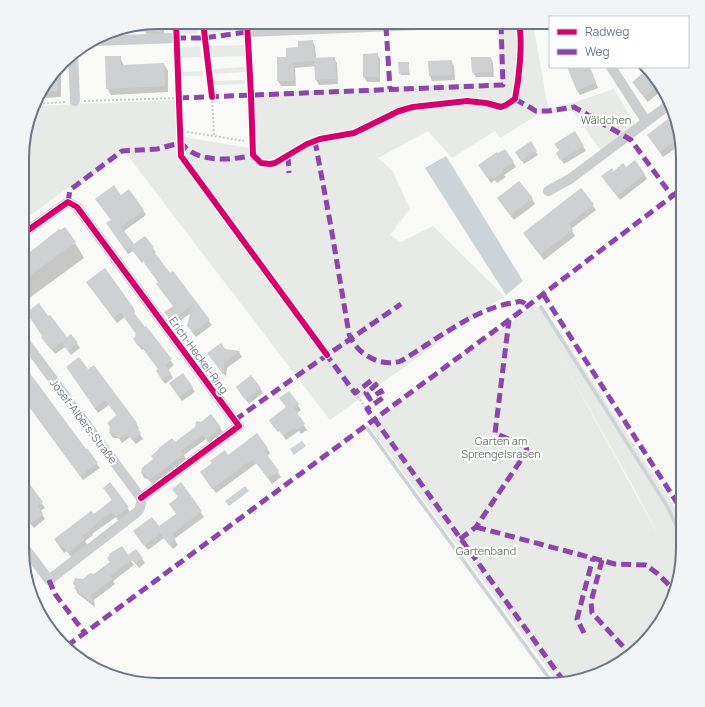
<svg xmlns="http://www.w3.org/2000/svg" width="705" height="707" font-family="Manrope,sans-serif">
  <rect width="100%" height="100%" fill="#f9f9f8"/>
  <g fill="#e7eae6" fill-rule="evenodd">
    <path d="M179,22H197L198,33L179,34Z"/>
    <path d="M205,22H242V30L206,33Z"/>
    <path d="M497,23H533L548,108L575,102L614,89L635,124L601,151L573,111L537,115L500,138L495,131L452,158L428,131L378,158L392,170L410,209L390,235L401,242L433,226L504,296L330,420L125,152L72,192L69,187L24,220L25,132L34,106L176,100L178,136L255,149L252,93L500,82Z"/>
    <path d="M245,45V56L209,57V46Z"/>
    <path d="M200,46L201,57L180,58V47Z"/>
    <path d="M245,67L246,72L214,74V69Z"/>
    <path d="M203,71V76H181V72Z"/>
    <path d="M245,80V84L214,85V81Z"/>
    <path d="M533,306L544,308L683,519V557L665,617L629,657L591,678L559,684L369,426ZM554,345L635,490L663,544Z"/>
  </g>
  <g fill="#ced3d7">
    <path d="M446,156L523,281L506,295L425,168Z"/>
    <path d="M302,441L306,446L294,455L290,449Z"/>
    <path d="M245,486L249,491L229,506L225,501Z"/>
  </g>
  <g fill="#0003">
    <path d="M158,22H174V28H164V35L147,36L145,31V24Z"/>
    <path d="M263,22H284L285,28L266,29Z"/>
    <path d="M303,22H321L304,24Z"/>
    <path d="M546,23H550V33L546,24Z"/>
    <path d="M312,41L315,46L316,58H334L337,63L338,84L319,85L316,80V66L295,68L296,86H281L278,81L287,58Z"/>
    <path d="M377,54L380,59V82H367L364,77V55Z"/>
    <path d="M120,57L124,66L164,64L168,71V92L111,95L107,88Z"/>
    <path d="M491,58L493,63L494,77H476L473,72Z"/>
    <path d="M451,61L454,66L455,80L432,81L430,76Z"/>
    <path d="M408,63L410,75H401L400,73Z"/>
    <path d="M61,65V97L44,98L40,90Z"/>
    <path d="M570,67H589L598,88L580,95L577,90Z"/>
    <path d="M644,67L655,76L657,80L656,81L662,90L648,102L636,87L644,74L641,69Z"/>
    <path d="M668,121L680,138L682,144L663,157L651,140Z"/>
    <path d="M574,132L586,151L564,164L557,153Z"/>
    <path d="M530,143L538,155L524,164L517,152Z"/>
    <path d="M513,162L516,167L504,175L506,177L497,183L495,180L491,183L479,165Z"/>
    <path d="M626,168L644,174L647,179L620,200L605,181L614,172Z"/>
    <path d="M581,189L596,210L571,229L575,236L544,260L527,238Z"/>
    <path d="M121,196L143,210L146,215L124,231L134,245L153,248L156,253H154L170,275L212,325L196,337L191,331L192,312L174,325L168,317L174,307L159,283L143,261L142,263L133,251L128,254L110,228Z"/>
    <path d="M532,199L535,204L514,220L501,203Z"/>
    <path d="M75,243L84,258L24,302V255L25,254L26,256Z"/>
    <path d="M87,283L133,307L135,312L133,314L174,365L168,370L173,378L165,384L160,377L159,370L143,349L142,350L137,344L138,336L125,317L117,323Z"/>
    <path d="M30,318L67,339L71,335L80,348L71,355L65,347L55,354Z"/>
    <path d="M224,350L239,352L242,357L227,368L226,377L212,358Z"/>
    <path d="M88,370L134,419L139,429L137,430L143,439L136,444L130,437L122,443L119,438H113L110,433V427L108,423L117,416L109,405L98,413L70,372Z"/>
    <path d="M170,384L192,387L195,392L182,401Z"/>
    <path d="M260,388L263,393L249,404L240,392Z"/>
    <path d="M289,392L301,410L296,414L307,430L301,434L299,431L286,440L280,431L278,432L273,425L287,408Z"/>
    <path d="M29,397L86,450L100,468L83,480L28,405Z"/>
    <path d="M211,416L223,432L209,443L206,439L184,455L186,459L152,484L148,479L144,478L142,473L175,443Z"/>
    <path d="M257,434L270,453L267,456L281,477L272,484L257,463L216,493L204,477L228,456Z"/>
    <path d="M23,481L25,484L27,482L45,508L40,511L45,519L34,528L23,514Z"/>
    <path d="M110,483L131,513L119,522L116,517L92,534L93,535L85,541L87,545L71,557L67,551L64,553L55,540L93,515L113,500Z"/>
    <path d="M180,483L204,517L174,539L178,545L173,549L164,538L148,550L137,536L159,528L177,514Z"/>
    <path d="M128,556L142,559L145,563L139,568L133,560L131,561L134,565L113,581L115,584L94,600L95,607L78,594L75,588L83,580Z"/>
  </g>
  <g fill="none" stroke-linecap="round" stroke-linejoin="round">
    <g stroke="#ced3d7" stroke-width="3.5">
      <path d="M541,307L667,506L683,540"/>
      <path d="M367,428L554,685"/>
    </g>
  </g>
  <g fill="#cfd0d2">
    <path d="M162,22V31L133,32V26Z"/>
    <path d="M313,40L314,61L293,63L294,81H277V57H286V48L298,47V41Z"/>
    <path d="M378,53V77H363V54Z"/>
    <path d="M105,56H121V65L164,63L165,86L106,89Z"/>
    <path d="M335,57L336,79L315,80L314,58Z"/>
    <path d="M471,57H491L492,72L472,73Z"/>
    <path d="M452,60V75L429,76L428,61Z"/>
    <path d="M398,62H409V73L399,74Z"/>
    <path d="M567,67H590L596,82L577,91Z"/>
    <path d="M648,69L655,75L653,76L660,85L644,97L632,82Z"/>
    <path d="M57,70L58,91L40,92V90Z"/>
    <path d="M668,119L680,138L660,152L647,135Z"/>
    <path d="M575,131L584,146L560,160L556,153L559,150L554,144Z"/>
    <path d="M531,141L537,151L521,161L515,152Z"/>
    <path d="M505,149L514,162L502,169L504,172L493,179L491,176L487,178L478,165L497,152L498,153Z"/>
    <path d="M635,160L645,174L617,196L601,176L612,168L614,171L623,163L626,167Z"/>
    <path d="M519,181L533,198L510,215L497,198Z"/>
    <path d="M114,185L121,195L129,189L144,210L121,227L134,244L125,250L106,223L111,220L95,199Z"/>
    <path d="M581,188L594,204L569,224L573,230L540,255L523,233Z"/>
    <path d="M65,227L76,242L24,280V257L59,229L60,230Z"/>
    <path d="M145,236L154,247L152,249L170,273L173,271L210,320L193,333L187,326L192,305L171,321L164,312L173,306L156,284L158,282L140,257L138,258L130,247Z"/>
    <path d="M105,268L133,307L131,309L145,327L146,326L172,359L165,365L171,373L162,380L156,371L158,369L140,344L138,346L133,339L136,336L135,334H136L121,313L114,318L86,282Z"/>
    <path d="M39,303L48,316L50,315L67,337L71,334L78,343L68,351L62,342L51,350L41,337L43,335L26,313Z"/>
    <path d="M221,343L225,349L240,351L224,363L223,374L207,353Z"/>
    <path d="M79,357L88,369L94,365L134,419L137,423L135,425L141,433L132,440L127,433L119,439L115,434L109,433L110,426L107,423L117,415L105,400L95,408L66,367Z"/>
    <path d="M23,364L86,449L87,448L98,463L80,476L24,400L29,397L23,389Z"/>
    <path d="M183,373L193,387L179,397L169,383Z"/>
    <path d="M251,375L261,388L245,400L236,387Z"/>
    <path d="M289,391L299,404L294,408L305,424L297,430L295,427L283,436L276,427L274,428L269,420L286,407L279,398Z"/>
    <path d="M211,414L221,427L206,439L203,435L181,451L184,454L149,480L145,474H141L142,468L153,459L151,456L159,449V448L172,438L175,442L195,427L196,421L201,422Z"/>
    <path d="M257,433L268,448L264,451L279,471L268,479L253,459L212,489L200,472L212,463L210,461L225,450L228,455Z"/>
    <path d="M23,475L43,502L38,506L43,514L30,524L23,514Z"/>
    <path d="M110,482L129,507L116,517L112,512L90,529L91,530L82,536L85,540L68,553L63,547L61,548L54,539L91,511L94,514L112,500L103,488Z"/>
    <path d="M181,482L202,511L172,534L176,540L169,545L160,533L144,546L133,531L152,517L159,526L176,514L169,504L178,497L172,489Z"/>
    <path d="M122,546L132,560L110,576L113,579L91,595L93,603L74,588L75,586L73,584L75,578L83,579L90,573L94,574L110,562L107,558L110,555L109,554Z"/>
    <path d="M136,549L143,558L135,564L128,555Z"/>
  </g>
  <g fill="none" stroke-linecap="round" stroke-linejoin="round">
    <g stroke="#cacbcc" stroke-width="2" stroke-dasharray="2 2" stroke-linecap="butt">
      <path d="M212,97L214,136L244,141"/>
      <path d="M84,101L179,98"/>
      <path d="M35,104L66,102"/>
      <path d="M187,132L214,136"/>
      <path d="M355,393L367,409"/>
      <path d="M670,586H674"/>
    </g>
    <g stroke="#cdcecf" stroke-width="10">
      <path d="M394,23V26L467,23"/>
      <path d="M115,29L116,40"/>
      <path d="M247,32L394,26"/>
      <path d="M94,41L176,38"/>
      <path d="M73,53L75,101"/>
      <path d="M611,67L646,121"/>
      <path d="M548,191L570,179L670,104"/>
      <path d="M24,233L68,202L77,207L239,426L141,498"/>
      <path d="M22,544L49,580L136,513C141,509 141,504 141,498L23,339"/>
    </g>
    <g stroke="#8e44ad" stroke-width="5" stroke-dasharray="10 5" stroke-linecap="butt">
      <path d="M386,26L390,89"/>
      <path d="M176,38H204L247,32"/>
      <path d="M179,98L503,85L501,23"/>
      <path d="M515,99L536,111H549L574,107L626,137L631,140L672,196"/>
      <path d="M315,141L331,227L349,334C356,354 381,368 401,361C433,342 477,307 513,303C516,302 520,301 522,302C524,302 526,305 527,306"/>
      <path d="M288,156L289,173"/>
      <path d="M68,202L70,190L122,151L157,149L180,143C184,145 186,149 190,151C206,162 235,160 253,155"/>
      <path d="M543,294L683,512"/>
      <path d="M325,353L355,393L372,380L376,385L366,393L370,399L381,391L384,397L367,409L565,683"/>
      <path d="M235,420L291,380L401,304"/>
      <path d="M476,527L615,564L646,565L658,574L670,586L671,598"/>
      <path d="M460,539L476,527L527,451L526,447L495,433L509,320"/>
      <path d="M602,560L591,602L592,613L631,655"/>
      <path d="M49,580L55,594L84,632"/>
      <path d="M584,633L577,619L593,558"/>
      <path d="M67,646L509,320L683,188"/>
    </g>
    <g stroke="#fff" stroke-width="8">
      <g id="cycleway">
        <path d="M176,22L181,156L327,355"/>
        <path d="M203,22L212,97"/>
        <path d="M247,22L251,95L253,155L261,163L270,164L275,163L307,144L320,139L354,133L399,111L413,107L467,101L486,103L501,107L506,105L515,99C519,79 523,43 519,23"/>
        <path d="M24,233L68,202L77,207L239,426L141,498"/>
      </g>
    </g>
    <use href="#cycleway" stroke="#d6006c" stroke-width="6"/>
  </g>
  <g text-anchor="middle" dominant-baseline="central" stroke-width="4" stroke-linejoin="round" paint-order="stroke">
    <g font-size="11" fill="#667866" stroke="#fff">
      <text x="606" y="119">Wäldchen</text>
      <text x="501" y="440">Garten am<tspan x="501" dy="13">Sprengelsrasen</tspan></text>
      <text x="486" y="550">Gartenband</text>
    </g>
    <g font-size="11" fill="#6c7785" stroke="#fff">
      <text transform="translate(199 355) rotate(54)">Erich-Heckel-Ring</text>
      <text transform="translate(84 421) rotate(53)">Josef-Albers-Straße</text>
    </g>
  </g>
  <path d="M0 0H705V707H0ZM158 29H547A129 129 0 0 1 676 158V549A129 129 0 0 1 547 678H158A129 129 0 0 1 29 549V158A129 129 0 0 1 158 29Z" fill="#f3f4f5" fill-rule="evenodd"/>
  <path fill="none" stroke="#6c7785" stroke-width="2" d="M158 29H547A129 129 0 0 1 676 158V549A129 129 0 0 1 547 678H158A129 129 0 0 1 29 549V158A129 129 0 0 1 158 29Z"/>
  <rect x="549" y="16" width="140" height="52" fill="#ffffff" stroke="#c4c9ce"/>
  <rect x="557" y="29" width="20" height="6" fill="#d6006c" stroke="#c4c9ce"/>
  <text x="585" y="36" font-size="12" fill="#6c7785">Radweg</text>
  <rect x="557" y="49" width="20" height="6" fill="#8e44ad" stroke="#c4c9ce"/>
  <text x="585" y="56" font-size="12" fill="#6c7785">Weg</text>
</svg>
